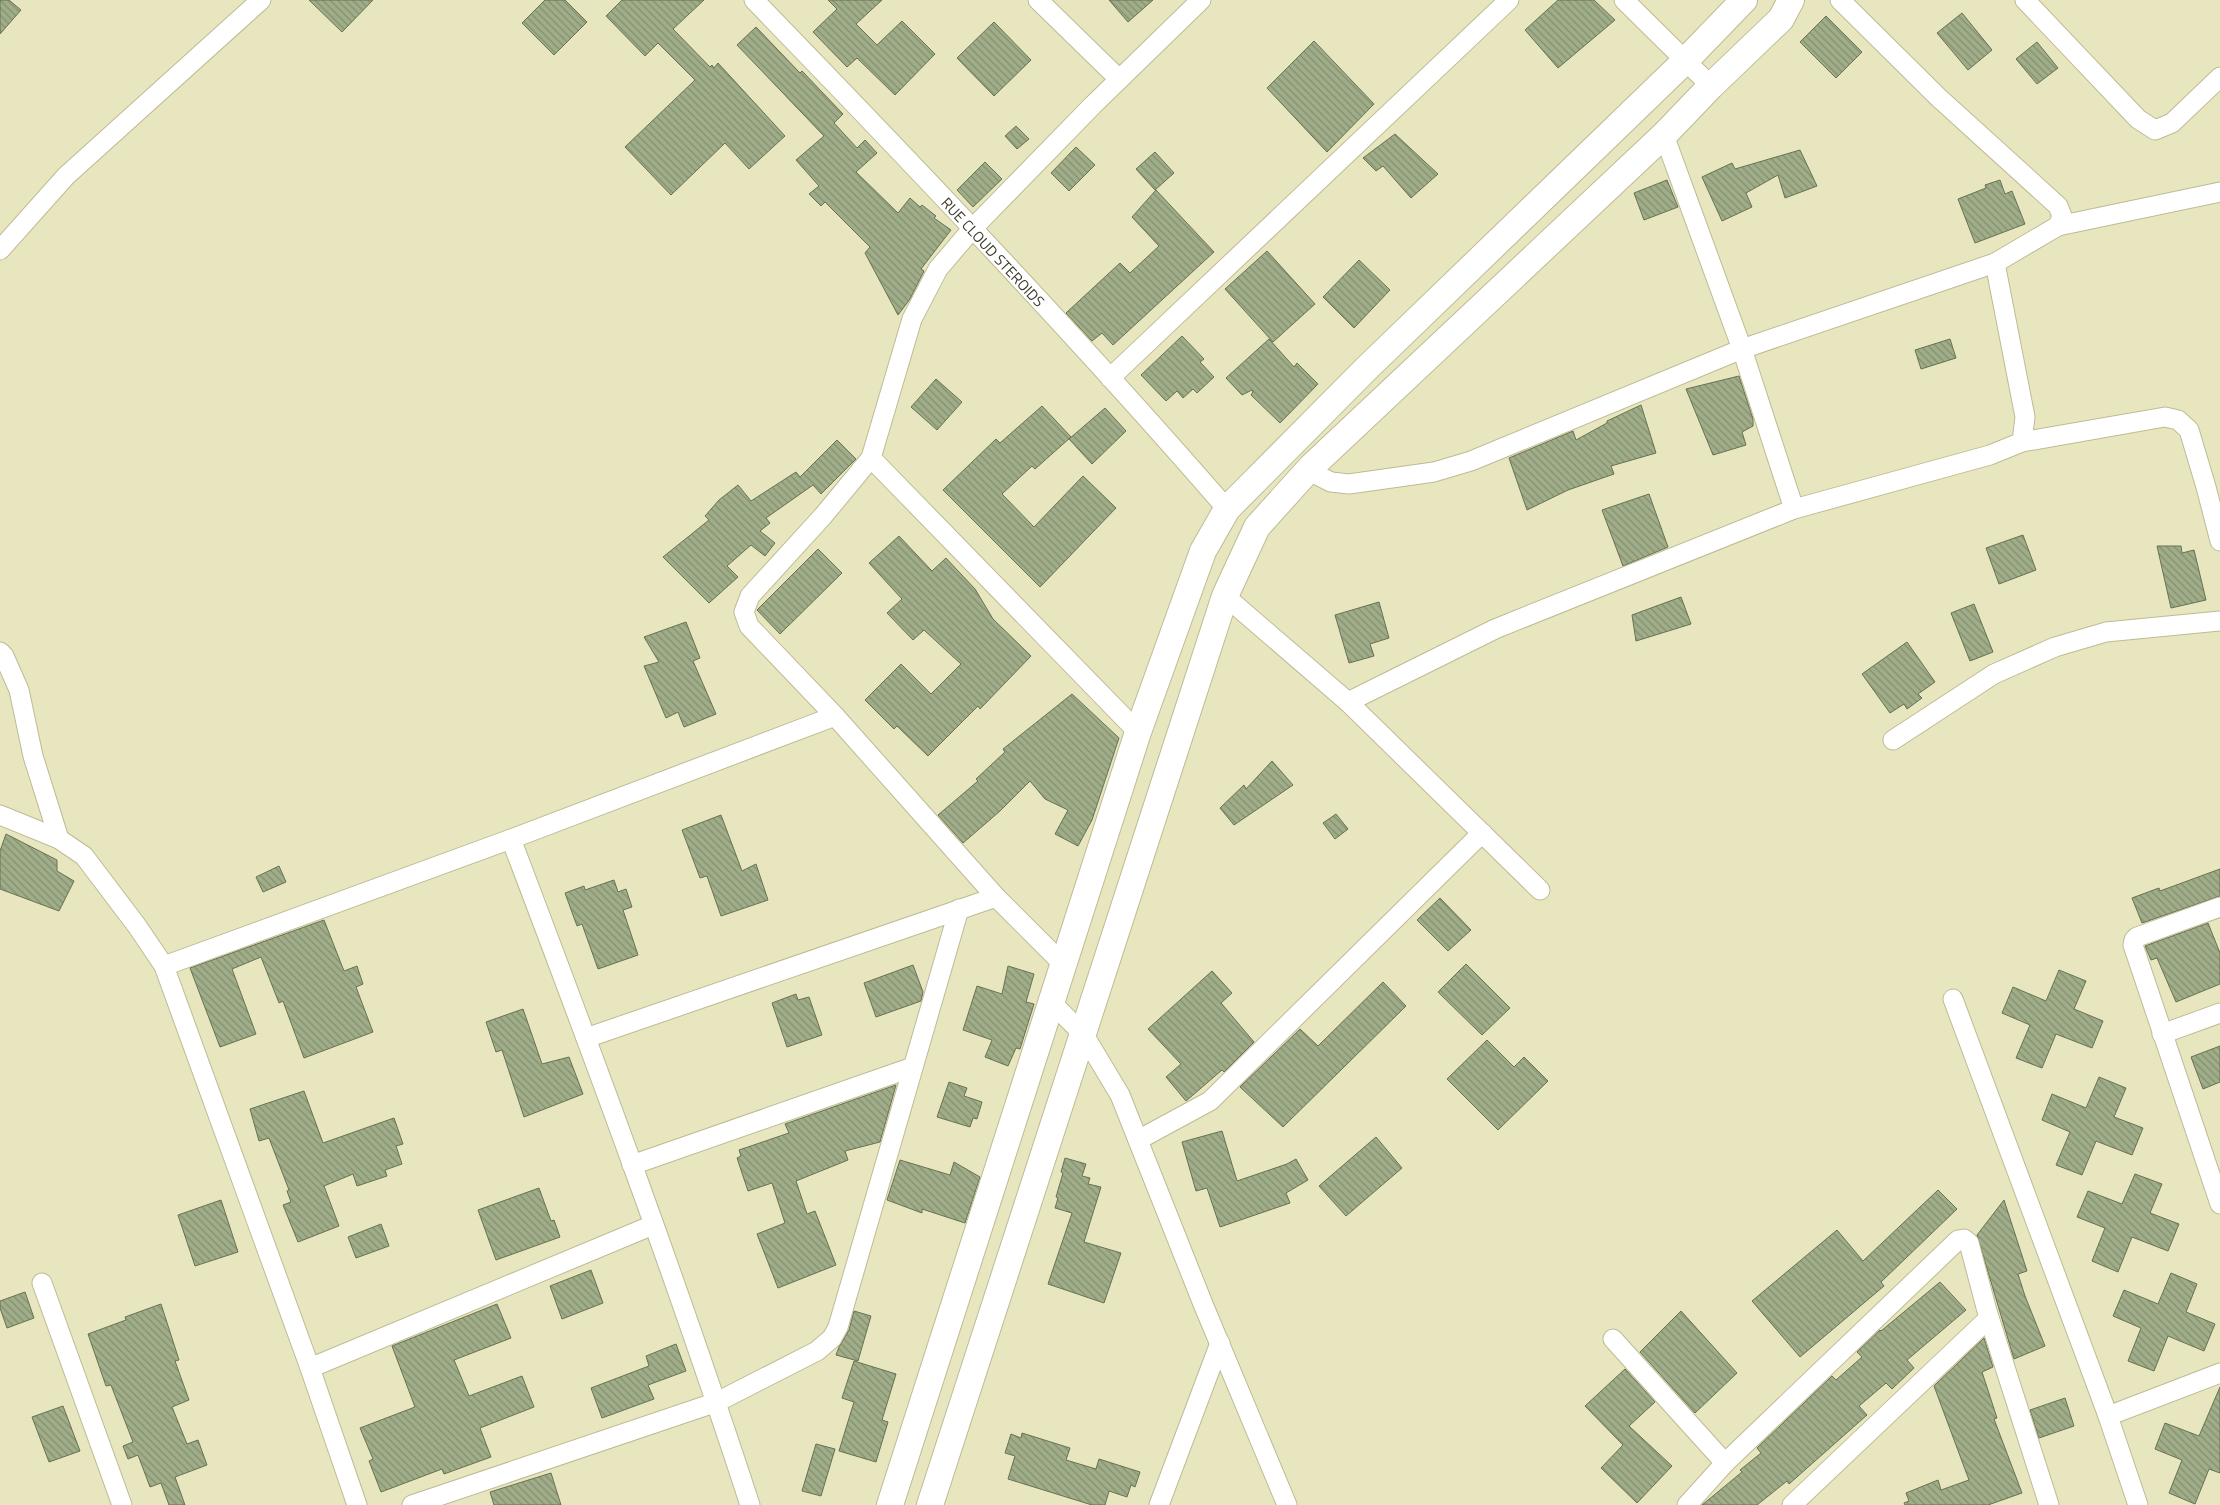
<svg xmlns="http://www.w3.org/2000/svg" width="2220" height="1505" font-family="'Titillium Web',sans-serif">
  <defs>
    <pattern id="building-back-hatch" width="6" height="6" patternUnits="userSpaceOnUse" patternTransform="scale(1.25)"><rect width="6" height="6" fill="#a0ad89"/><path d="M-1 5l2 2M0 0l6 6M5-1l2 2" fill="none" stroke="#848e70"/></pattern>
  </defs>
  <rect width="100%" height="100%" fill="#e8e6be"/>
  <g fill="url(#building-back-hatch)" stroke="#667251">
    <path d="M0,0H9L21,10L0,34Z"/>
    <path d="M309,0H373L342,32Z"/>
    <path d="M545,0H565L587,22L554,55L522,23Z"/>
    <path d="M622,0H704L673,29L710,67L712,65L714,68L718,63L785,136L749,169L725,143L671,195L625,147L695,80L658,43L645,56L606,16Z"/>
    <path d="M828,0H882L856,24L877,45L902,21L935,54L895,95L857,58L847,67L813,32L837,9Z"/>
    <path d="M1109,0H1153L1128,22Z"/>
    <path d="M1558,0H1594L1615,20L1558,68L1525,30Z"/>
    <path d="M1962,13L1992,50L1968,70L1937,33Z"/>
    <path d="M1826,16L1862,52L1836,78L1800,42Z"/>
    <path d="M994,22L1031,60L994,96L957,58Z"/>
    <path d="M756,27L800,73L802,71L843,114L834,123L857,148L865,140L877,153L856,172L898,213L910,198L920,207L922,205L936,216L934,218L951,230L921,269L924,271L910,299L898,315L865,253L870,247L825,202L821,206L809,194L819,186L796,160L824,136L737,45Z"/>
    <path d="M1314,41L1374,104L1327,152L1267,88Z"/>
    <path d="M2037,42L2058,68L2037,84L2016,59Z"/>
    <path d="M1016,126L1029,139L1017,149L1005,136Z"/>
    <path d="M1395,134L1438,174L1411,198L1383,166L1376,171L1363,158Z"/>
    <path d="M1076,147L1095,165L1069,191L1051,173Z"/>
    <path d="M1800,150L1817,186L1785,198L1778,175L1746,193L1752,207L1722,221L1702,177L1732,163L1735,169Z"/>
    <path d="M1155,152L1174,173L1155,190L1136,169Z"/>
    <path d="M985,162L1002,179L973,207L957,190Z"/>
    <path d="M1667,180L1678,207L1644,220L1634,193Z"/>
    <path d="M2000,180L2005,194L2012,191L2025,224L1975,243L1958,199L1986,188L1985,185Z"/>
    <path d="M1156,190L1214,252L1113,345L1102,333L1092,341L1066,313L1120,263L1130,273L1159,246L1132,217Z"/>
    <path d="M1267,251L1315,304L1273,342L1225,289Z"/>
    <path d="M1359,260L1390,290L1354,328L1323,297Z"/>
    <path d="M1182,336L1204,359L1200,362L1214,377L1197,393L1193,389L1183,398L1177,391L1166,401L1141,375Z"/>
    <path d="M1269,339L1294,367L1297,363L1318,384L1280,423L1251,395L1253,392L1252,390L1242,395L1226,378Z"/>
    <path d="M1950,339L1956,358L1921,369L1915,350Z"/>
    <path d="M1739,376L1753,419V426L1742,432L1746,445L1713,455L1686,389Z"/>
    <path d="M936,379L962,402L937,430L911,407Z"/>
    <path d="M1641,405L1656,453L1611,466L1614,474L1568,490L1527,510L1509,458L1573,431L1576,440L1607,423V421Z"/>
    <path d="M1042,406L1071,437L1035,469L1032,466L1002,494L1034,527L1083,476L1116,508L1040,587L943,490L996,439L1000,443Z"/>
    <path d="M1105,408L1126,431L1092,464L1069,439Z"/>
    <path d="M837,440L856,459L821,494L813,485L766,518L770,523L760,531L775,543L765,556L751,545L727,566L738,577L709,603L663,557L709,520L705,516L719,500L738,485L751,501L796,472L800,477Z"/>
    <path d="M1649,494L1668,547L1623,566L1602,510Z"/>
    <path d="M2023,535L2036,570L1999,584L1986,548Z"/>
    <path d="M899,536L932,571L946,558L975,589L993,619L1031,656L980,709L978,706L928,756L897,726L894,729L865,700L901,664L931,694L961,664L924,630L913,640L887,613L902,599L869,563Z"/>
    <path d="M2157,546H2181L2182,553L2194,550L2206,600L2171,608Z"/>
    <path d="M818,549L842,573L780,634L757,610Z"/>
    <path d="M1681,597L1691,624L1636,641L1632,615Z"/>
    <path d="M1379,602L1389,638L1370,644L1374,656L1349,663L1335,615Z"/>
    <path d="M1974,604L1993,652L1970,661L1951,613Z"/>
    <path d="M686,622L700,658L693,661L716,714L684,727L678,712L666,718L644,666L659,662L644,637Z"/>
    <path d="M1907,642L1935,682L1918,694L1922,698L1907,709L1904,704L1890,713L1862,674Z"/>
    <path d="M1072,694L1119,738L1092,820L1078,846L1055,834L1068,810L1045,799L1030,781L1000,811L963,843L938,815L978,781L976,779L1005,752L1003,749Z"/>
    <path d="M1272,761L1293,785L1234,825L1220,808L1244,785L1246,789Z"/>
    <path d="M1336,814L1348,829L1335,839L1323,823Z"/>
    <path d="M721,815L742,871L756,864L768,900L721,916L707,876L700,878L682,830Z"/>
    <path d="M6,834L57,860V871L74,881L59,911L0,889V851Z"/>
    <path d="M279,866L286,882L263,892L256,877Z"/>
    <path d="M2220,869V896L2142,923L2132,898L2159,888L2160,891Z"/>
    <path d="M614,880L618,892L626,889L632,907L623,910L638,955L598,969L582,924L577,926L565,893L584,886L585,890Z"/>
    <path d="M1440,898L1471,930L1448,951L1417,920Z"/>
    <path d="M324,920L344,971L357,966L363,984L356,987L373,1032L304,1058L283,1001L279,1003L261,957L232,969L256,1034L220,1047L190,968Z"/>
    <path d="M2208,923L2220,953V984L2176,1002L2157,958L2151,960L2145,946Z"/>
    <path d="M1466,964L1510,1008L1482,1035L1438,992Z"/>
    <path d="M913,965L923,992L921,1001L876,1017L864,983Z"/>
    <path d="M1008,966L1034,974L1026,1002L1034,1004L1020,1049L1016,1048L1008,1066L985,1057L992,1040L963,1030L977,986L1002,994Z"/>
    <path d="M2059,970L2086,981L2074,1009L2103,1021L2092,1048L2056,1034L2042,1068L2016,1058L2030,1025L2002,1013L2013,987L2046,1001Z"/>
    <path d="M1212,971L1232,993L1221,1003L1254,1042L1224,1072L1222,1070L1186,1101L1166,1077L1181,1064L1148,1029Z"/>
    <path d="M1383,982L1406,1006L1283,1127L1240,1087L1300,1029L1318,1046Z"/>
    <path d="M796,994L798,1000L809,997L822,1035L787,1047L772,1003Z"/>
    <path d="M523,1009L542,1064L569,1057L583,1094L524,1117L502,1050L496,1052L486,1022Z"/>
    <path d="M1487,1040L1514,1067L1524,1057L1548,1081L1498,1130L1447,1079Z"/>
    <path d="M2220,1046V1082L2203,1089L2191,1057Z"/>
    <path d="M2099,1077L2126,1088L2114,1117L2143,1128L2132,1155L2096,1141L2082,1175L2056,1165L2070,1132L2042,1120L2052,1094L2086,1108Z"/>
    <path d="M949,1082L967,1088L964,1096L982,1102L977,1119L973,1118L970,1127L937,1117Z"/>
    <path d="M896,1085L880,1142L845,1151L848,1160L796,1181L807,1214L815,1211L836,1265L778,1288L757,1234L785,1223L772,1183L748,1191L737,1158L741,1156L739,1150L789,1133L785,1124Z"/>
    <path d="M304,1091L323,1143L394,1118L403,1144L396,1146L402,1164L385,1170L387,1176L357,1186L353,1174L324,1186L339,1226L298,1242L283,1205L291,1202L287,1191L289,1190L269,1138L259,1141L250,1109Z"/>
    <path d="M1222,1131L1237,1181L1287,1164L1296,1159L1308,1180L1286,1193L1290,1203L1220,1227L1207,1188L1196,1191L1182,1142Z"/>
    <path d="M1376,1137L1402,1168L1346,1216L1319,1186Z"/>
    <path d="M1065,1158L1086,1164L1082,1176L1090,1178L1088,1184L1101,1187L1084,1242L1121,1253L1104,1303L1048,1284L1072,1213L1055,1208L1058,1198L1056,1197L1063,1173L1061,1172Z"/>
    <path d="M900,1160L950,1175L954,1162L980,1177L965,1223L922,1209V1213L887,1200Z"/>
    <path d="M2135,1174L2162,1184L2150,1213L2179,1224L2168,1251L2132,1237L2118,1272L2092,1261L2105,1228L2077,1217L2088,1191L2122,1204Z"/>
    <path d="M539,1188L551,1221L554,1220L560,1237L496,1260L478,1210Z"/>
    <path d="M1938,1190L1957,1209L1881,1282L1884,1286L1800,1357L1752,1301L1837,1230L1863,1261Z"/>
    <path d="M221,1200L238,1252L195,1266L178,1215Z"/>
    <path d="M2004,1200L2027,1271L2018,1274L2025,1296L2045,1346L2014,1359L1977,1235Z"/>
    <path d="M381,1224L389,1246L356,1258L348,1237Z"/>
    <path d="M591,1270L603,1303L562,1319L550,1286Z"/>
    <path d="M2171,1273L2197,1284L2186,1312L2215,1324L2204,1351L2168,1336L2154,1371L2128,1361L2141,1328L2113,1316L2124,1290L2158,1304Z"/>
    <path d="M1940,1282L1966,1310L1907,1360L1914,1368L1892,1389L1886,1383L1859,1406L1867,1415L1789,1484L1787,1481L1757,1505H1702L1742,1472L1740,1470L1761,1453L1757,1448L1832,1376L1836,1380L1862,1357L1857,1352L1880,1330L1881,1331Z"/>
    <path d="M25,1292L34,1318L7,1328L0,1308V1301Z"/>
    <path d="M161,1304L179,1360L175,1361L189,1400L172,1407L187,1444L198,1440L207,1465L175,1477L185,1505H169L161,1483L150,1487L138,1455L128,1459L123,1446L133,1442L111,1385L106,1386L88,1334L126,1320L125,1317Z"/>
    <path d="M497,1304L511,1338L454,1360L469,1396L522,1376L534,1407L480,1428L491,1457L444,1474L442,1469L381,1492L369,1461L373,1459L360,1428L415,1407L392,1346Z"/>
    <path d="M854,1311L871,1316L858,1361L836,1355L839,1347L849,1330Z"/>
    <path d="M1681,1311L1737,1373L1695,1413L1640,1352Z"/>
    <path d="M1984,1338L1993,1367L1982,1372L1997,1418L1994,1419L2022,1493L1988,1505H1905L1904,1503L1909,1501L1906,1493L1938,1480L1941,1490L1969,1480L1934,1386Z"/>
    <path d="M676,1344L686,1371L648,1385L654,1399L602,1418L591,1388L649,1366L646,1356Z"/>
    <path d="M854,1361L896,1374L882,1420L888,1422L876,1462L839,1451L854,1402L842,1398Z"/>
    <path d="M1625,1369L1655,1402L1629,1426L1672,1466L1637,1503L1601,1468L1623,1445L1585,1406Z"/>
    <path d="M2220,1387V1473L2209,1469L2195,1504L2169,1493L2182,1460L2155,1449L2165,1423L2199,1436Z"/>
    <path d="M2065,1398L2074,1426L2039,1438L2030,1410Z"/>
    <path d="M63,1406L80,1451L49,1462L32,1417Z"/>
    <path d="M1022,1433L1070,1448L1066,1460L1096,1469L1099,1459L1140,1472L1135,1487L1131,1485L1127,1497L1109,1491L1105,1505H1092L1008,1479L1015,1456L1005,1453L1011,1434L1021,1438Z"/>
    <path d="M816,1444L835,1449L821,1496L802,1491Z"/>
    <path d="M551,1473L561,1505H494L490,1492Z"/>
  </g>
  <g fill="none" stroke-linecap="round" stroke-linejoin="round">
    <g stroke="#bebb94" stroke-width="21">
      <g id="minor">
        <path d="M754,0C915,166 1075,334 1227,509"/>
        <path d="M1038,0L1119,79"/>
        <path d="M1624,0L1711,86"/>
        <path d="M2025,0L2138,119L2155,130L2172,123L2220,77"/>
        <path d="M1664,135L1742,349L1794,509"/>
        <path d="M2058,226L2220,192"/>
        <path d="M0,250L66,176L261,0"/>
        <path d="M1110,378L1509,0"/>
        <path d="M2022,442L2165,417L2178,420L2189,430L2206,487L2220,541"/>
        <path d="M871,458L1138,732"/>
        <path d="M1311,467V472L1331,482L1349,484L1434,472L1471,461L1742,349L1995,263L2058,226L2062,216L2058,206L1938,97L1840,0"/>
        <path d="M1225,596L1348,702L1540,890"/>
        <path d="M0,652L4,656L19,690L33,756L59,839"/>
        <path d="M1348,702L1495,629L1794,509L1990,455L2022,442L2025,417L1995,263"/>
        <path d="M1893,740L1994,674L2055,647L2106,632L2220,621"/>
        <path d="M0,815L59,839L84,856L137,926L164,966L310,1368L357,1505"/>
        <path d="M511,839C595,1060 677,1281 750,1505"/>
        <path d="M2220,907L2137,937L2134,940L2133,945L2220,1204"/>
        <path d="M164,966L511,839L835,716"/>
        <path d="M1065,966L996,897L835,716L749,626L744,612L750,596L823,516L871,458L912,319L938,269L972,229L1093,105L1201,0"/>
        <path d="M1953,999L2108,1416L2138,1505"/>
        <path d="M1052,1003L1084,1035L1120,1095L1203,1304L1287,1505"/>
        <path d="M2162,1034L2220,1013"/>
        <path d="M586,1038L996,897"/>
        <path d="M1138,1140L1210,1101L1482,833"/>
        <path d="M632,1165L913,1067"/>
        <path d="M42,1283L122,1505"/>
        <path d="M1613,1339L1725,1463"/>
        <path d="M310,1368L653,1225"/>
        <path d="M2108,1416L2220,1373"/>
        <path d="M412,1505L717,1402L817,1351L832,1338L838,1327L959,909"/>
        <path d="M1159,1505L1220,1343"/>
        <path d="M1687,1505L1725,1463L1958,1240L1964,1239L1969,1243L1987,1311L2049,1505"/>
        <path d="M1792,1505L1989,1318"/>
      </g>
    </g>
    <g stroke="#bebb94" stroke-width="28">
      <g id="secondary">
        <path d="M890,1505L1138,732L1203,551L1227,509L1366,369L1685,61L1744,0"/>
        <path d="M930,1505L1225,596L1257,527L1311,467L1664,135L1711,86L1781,19L1791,0"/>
      </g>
    </g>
    <use href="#minor" stroke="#fff" stroke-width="19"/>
    <use href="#secondary" stroke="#fff" stroke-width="26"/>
  </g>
  <g text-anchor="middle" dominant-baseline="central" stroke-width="4" stroke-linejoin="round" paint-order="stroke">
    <g font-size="15" fill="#3d3c2c" stroke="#fff">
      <text transform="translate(993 252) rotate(47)">RUE CLOUD STEROIDS</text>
    </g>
  </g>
</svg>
